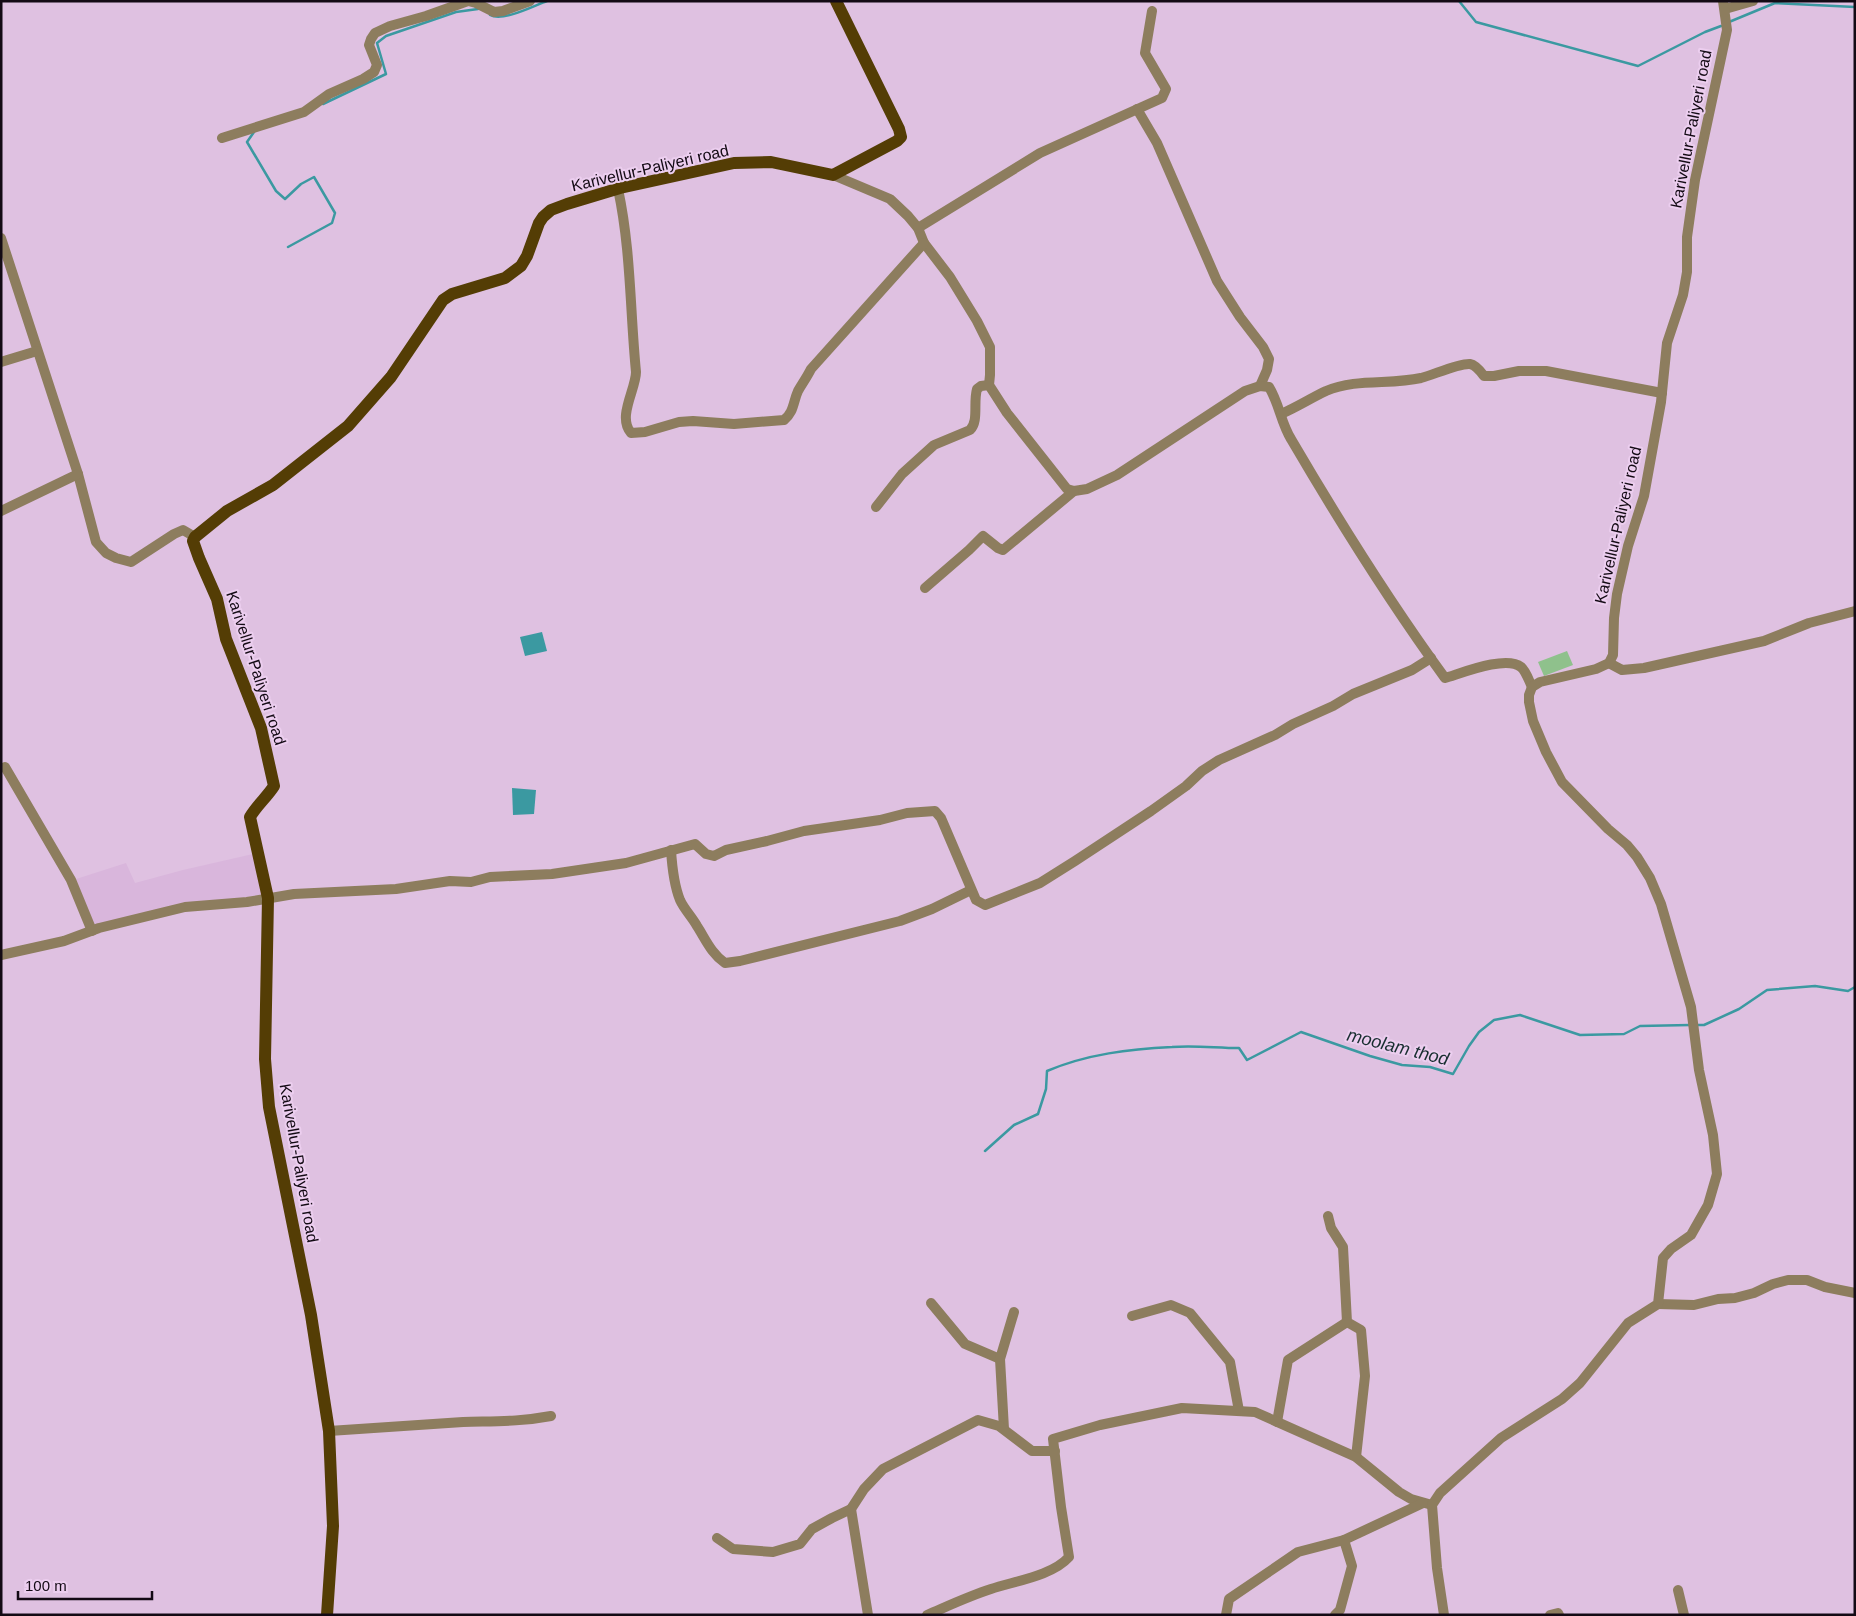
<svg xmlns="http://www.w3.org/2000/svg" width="1856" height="1616" font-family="Arial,sans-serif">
  <rect width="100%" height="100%" fill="#dfc1e1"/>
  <path fill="#d9b6dc" d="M253,854L263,894L94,927L73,880L126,863L135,883L183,870Z"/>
  <path fill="#8fc18c" d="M1567,651L1573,665L1544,676L1538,662Z"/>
  <g fill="#3b99a1">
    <path d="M542,632L547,651L525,656L520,637Z"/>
    <path d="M512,788L536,790L534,814L513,815Z"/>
  </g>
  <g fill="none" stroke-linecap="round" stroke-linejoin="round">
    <g stroke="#3b99a1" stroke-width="2.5">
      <path d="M1459,1L1476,22L1638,66L1705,32L1721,26"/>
      <path d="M490,15C503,22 533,6 547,1"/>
      <path d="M1729,22L1775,3L1855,7"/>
      <path d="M323,104L386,74L377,43L386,36L456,12L478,9"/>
      <path d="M254,132L247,142L276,191L285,199L301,184L314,177L335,213L332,223L288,247"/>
      <path d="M1695,1025H1704L1739,1009L1767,990L1815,986L1848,991L1855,987"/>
      <path d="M985,1151L1014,1125L1038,1114L1046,1089L1047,1071C1087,1054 1130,1049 1172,1047C1194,1045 1217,1048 1239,1048L1247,1060L1301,1032L1370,1056L1402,1065L1430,1067L1453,1074L1469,1046L1479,1032L1494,1020L1520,1015L1580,1035L1624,1034L1640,1026L1690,1025"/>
    </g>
    <g stroke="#8d7d5e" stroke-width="10">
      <path d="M1725,9L1753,1"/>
      <path d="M1137,109L1157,143L1217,281L1240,317L1263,347L1269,359L1267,370L1260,386"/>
      <path d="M222,138L304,112L329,94L363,79L374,72L377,65L369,45L371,39L375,33L390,26L426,16L468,1L476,3L494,12L503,11L530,1"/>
      <path d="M833,175L890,199L908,216L918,228L924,243L950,277L977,321L990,347V375L989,385L1007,413L1067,489L1074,491L1087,489L1117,475L1245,391L1260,386L1269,387C1279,403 1281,423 1291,439C1339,521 1389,601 1445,678C1462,673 1506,655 1521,667C1526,671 1529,681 1532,687"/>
      <path d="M618,189C631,249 630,311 636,372C636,389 617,417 631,433L645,432L679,422L693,421L734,424L784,420C794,412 793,402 798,391C802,384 807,377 811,369L924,243"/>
      <path d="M918,228L1040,153L1162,98L1166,89L1145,53L1152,11"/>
      <path d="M1,238L78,474L96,542L106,553L116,558L131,562L174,534L183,530L195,537"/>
      <path d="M1,362L37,351"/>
      <path d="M1281,414C1297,407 1311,398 1326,391C1356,378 1390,385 1421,378C1433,375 1459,363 1470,364C1476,365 1481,372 1484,376H1494L1519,371H1546L1662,393"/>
      <path d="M876,507L902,474L934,445L970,430C979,421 973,403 977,389L981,386L989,385"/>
      <path d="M1,511L78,474"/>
      <path d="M925,588L969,550L983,536L998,548L1003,550L1074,491"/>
      <path d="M1609,663L1622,670L1644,668L1764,641L1809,623L1855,611"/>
      <path d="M5,767L71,880L92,931"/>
      <path d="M671,850C672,866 674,885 680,900C684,909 692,917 697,926C706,940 711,953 725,963L740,961L900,921L932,909L971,890"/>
      <path d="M1,955L64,941L99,928L185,907L247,902L294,894L396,889L450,881L471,882L490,877L552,874L626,863L695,844L706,854L714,856L726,850L767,841L804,831L880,820L907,813L935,811L941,818L976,900L985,905L1040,883L1075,861L1151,811L1186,786L1202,771L1219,760L1275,735L1293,724L1333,706L1353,694L1412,670L1431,658"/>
      <path d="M1328,1216L1331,1228L1343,1247L1347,1322L1361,1330L1365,1376L1356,1457"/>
      <path d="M931,1303L965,1344L1000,1359"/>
      <path d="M1658,1304L1694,1305L1718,1299L1735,1298L1754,1293L1773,1284L1788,1280H1807L1825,1287L1855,1293"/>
      <path d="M1132,1316L1171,1305L1190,1313L1230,1362L1239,1411"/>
      <path d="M1277,1422L1288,1360L1347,1322"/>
      <path d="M1004,1429L1000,1359L1014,1312"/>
      <path d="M329,1431C374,1428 418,1425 463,1422C494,1421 519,1422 551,1416"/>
      <path d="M851,1509L868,1615"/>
      <path d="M717,1538L733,1549L773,1552L800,1544L812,1529L832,1518L851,1509L864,1489L883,1469L978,1420L999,1426L1032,1451H1055"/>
      <path d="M1678,1590L1684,1615"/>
      <path d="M927,1615C948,1606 969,1596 991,1589C1015,1581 1052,1576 1069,1557L1061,1507L1053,1439L1100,1425L1182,1408L1255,1412L1356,1457L1399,1492L1411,1499L1432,1505"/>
      <path d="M1226,1615L1229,1599L1298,1552L1344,1540"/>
      <path d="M1335,1615L1340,1610L1352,1566L1344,1540L1423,1503"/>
      <path d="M1444,1615L1437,1568L1432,1505L1440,1493L1501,1438L1562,1399L1580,1383L1628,1323L1658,1304L1663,1258L1671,1249L1691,1235L1708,1205L1717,1174L1713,1135L1699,1070L1691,1007L1661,904L1650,878L1637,857L1627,845L1608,829L1562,782L1546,752L1533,721L1529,702V695L1532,687L1540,682L1596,669L1609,663L1613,655L1614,618L1617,594L1628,546L1644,496L1661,402L1667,343L1683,295L1687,272V237L1695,180L1727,30L1723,1"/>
      <path d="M1550,1615L1558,1613L1559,1615"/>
    </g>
    <path stroke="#543d05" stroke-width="12" d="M327,1615L333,1526L329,1431L311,1315L269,1107L265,1059L268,898L250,817C257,805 267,797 274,786L261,728L226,639L217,599L199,558L193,541L195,537L227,511L273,485L348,426L391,377L443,300L452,294L505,278L521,266L527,256L539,223L543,217L551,210L567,204L620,188L734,163L771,162L833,175L897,141L901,137L899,129L836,1"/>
  </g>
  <g text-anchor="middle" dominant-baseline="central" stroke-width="4" stroke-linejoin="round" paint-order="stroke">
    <g font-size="16" fill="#130a14" stroke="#ecceef">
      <text transform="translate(1691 129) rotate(-79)">Karivellur-Paliyeri road</text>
      <text transform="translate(650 168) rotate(-13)">Karivellur-Paliyeri road</text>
      <text transform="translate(1618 525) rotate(-77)">Karivellur-Paliyeri road</text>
      <text transform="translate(256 668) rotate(72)">Karivellur-Paliyeri road</text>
      <text transform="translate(299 1163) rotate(80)">Karivellur-Paliyeri road</text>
    </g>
    <g font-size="18" font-style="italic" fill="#182e30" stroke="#ecceef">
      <text transform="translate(1398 1047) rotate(14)">moolam thod</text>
    </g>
  </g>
  <rect width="1856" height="1616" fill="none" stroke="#130a14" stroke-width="5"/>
  <path d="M18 1591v8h134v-8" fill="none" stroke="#130a14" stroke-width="2.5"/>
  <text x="25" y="1591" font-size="15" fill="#130a14" stroke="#ecceef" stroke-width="4" paint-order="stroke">100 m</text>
</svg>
